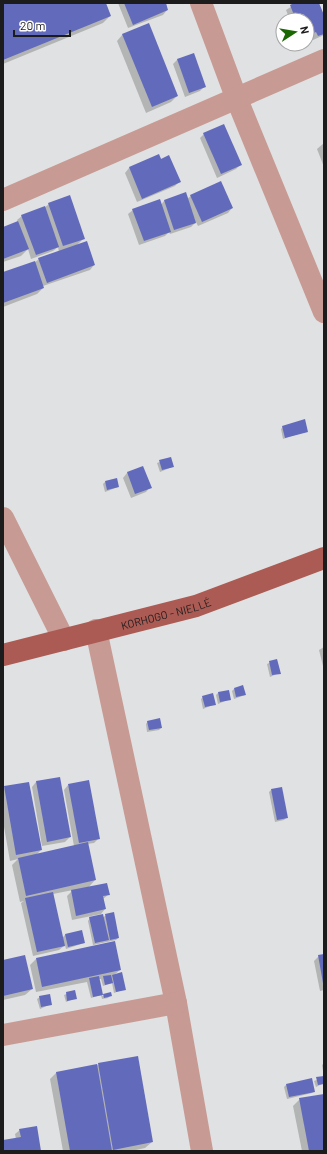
<svg xmlns="http://www.w3.org/2000/svg" width="327" height="1154" font-family="Barlow,sans-serif">
  <rect width="100%" height="100%" fill="#e0e1e2"/>
  <g fill="#0003">
    <path d="M3,3H105L110,16L103,23L3,64Z"/>
    <path d="M118,3H165L167,10L163,15L128,28Z"/>
    <path d="M297,3H318L324,17V35L313,40L311,36L307,42V20H290L286,10Z"/>
    <path d="M123,34L177,96L171,102L146,113L117,41Z"/>
    <path d="M178,59L204,87L200,91L185,97L173,64Z"/>
    <path d="M204,134L240,165L236,169L217,178L200,138Z"/>
    <path d="M324,143V167L317,149Z"/>
    <path d="M159,156L179,182L175,186L137,202L125,173L129,168Z"/>
    <path d="M185,194L187,199L191,196L232,208L228,213L198,226L196,222L191,227L170,234L169,232L165,236L139,245L128,214L133,210L161,205L164,201Z"/>
    <path d="M49,204L84,238L77,245L94,265L90,270L43,286V288L37,294L3,307V273L34,263L39,259L59,252L58,247L53,251L31,259L28,249L21,256L3,262V228L18,222L17,220L22,216L44,208Z"/>
    <path d="M283,427L307,431L283,439L281,429Z"/>
    <path d="M170,458L172,467L160,472L157,463Z"/>
    <path d="M142,467L150,487L146,492L131,498L123,478L127,473Z"/>
    <path d="M105,482L118,487L105,492L103,484Z"/>
    <path d="M324,647V670L319,650Z"/>
    <path d="M276,660L279,673L270,677L267,664Z"/>
    <path d="M234,689L245,695L234,699L232,691Z"/>
    <path d="M218,693L230,699L218,704L216,695Z"/>
    <path d="M203,697L215,704L203,709L201,699Z"/>
    <path d="M148,721L161,728L159,730L147,732L146,724Z"/>
    <path d="M59,778L70,837L65,842L42,846L32,787L36,782Z"/>
    <path d="M68,785L99,838L94,843L87,844L95,880L88,888L109,894L103,899L105,909L101,914L72,920L67,896L73,890L53,894L62,938L65,935L81,931L84,943L66,949L65,945L59,950L33,956L21,903L24,901L20,902L12,865L18,859L10,861L3,821V789L4,787L41,850L36,855L74,846L64,790Z"/>
    <path d="M271,790L286,818L284,820L275,822L269,792Z"/>
    <path d="M113,913L118,938L116,940L93,945L88,921L90,918L103,917Z"/>
    <path d="M324,955V990L320,991L314,961L319,956Z"/>
    <path d="M36,959L120,970L114,975L125,989L114,993L112,983L103,986L101,979H98L102,996H110L108,998L102,999L101,995L91,998L87,982L36,992L30,965Z"/>
    <path d="M3,961L32,989L25,995L3,1000Z"/>
    <path d="M74,991L76,998L66,1002L64,995Z"/>
    <path d="M40,997L51,1004L40,1009L37,999Z"/>
    <path d="M324,1063V1077L322,1065Z"/>
    <path d="M98,1064L152,1142L145,1148L131,1151H63L50,1079L56,1073L96,1067Z"/>
    <path d="M324,1077V1083L316,1087L314,1081Z"/>
    <path d="M311,1079L314,1091L312,1093L287,1099L284,1087L286,1085Z"/>
    <path d="M324,1095V1151H302L293,1106L300,1099Z"/>
    <path d="M20,1130L40,1151H3V1141L16,1139L15,1134Z"/>
  </g>
  <g fill="#626abb">
    <path d="M3,3H106L111,16L3,60Z"/>
    <path d="M124,3H166L168,10L133,25Z"/>
    <path d="M294,3H319L324,15V34L318,36L316,32L309,35L311,39L307,41V20H296L290,5Z"/>
    <path d="M149,23L178,96L152,107L122,34Z"/>
    <path d="M194,53L206,87L189,93L177,59Z"/>
    <path d="M224,124L242,165L221,174L203,133Z"/>
    <path d="M159,154L161,159L169,155L181,182L142,199L129,167Z"/>
    <path d="M221,181L233,208L202,222L190,195Z"/>
    <path d="M186,192L196,223L174,230L164,200Z"/>
    <path d="M70,195L85,239L63,246L48,203Z"/>
    <path d="M160,199L171,232L144,241L132,209Z"/>
    <path d="M45,206L59,247L36,255L21,215Z"/>
    <path d="M18,221L29,249L3,259V227Z"/>
    <path d="M87,241L95,265L47,283L38,258Z"/>
    <path d="M35,261L44,288L3,303V272Z"/>
    <path d="M305,419L308,432L285,438L282,426Z"/>
    <path d="M171,457L174,467L162,470L159,460Z"/>
    <path d="M143,466L152,488L135,494L127,472Z"/>
    <path d="M117,478L119,487L107,490L105,481Z"/>
    <path d="M277,659L281,674L272,675L269,661Z"/>
    <path d="M243,685L246,695L236,697L234,688Z"/>
    <path d="M229,690L231,700L220,702L218,692Z"/>
    <path d="M213,693L216,705L205,707L202,696Z"/>
    <path d="M160,718L162,728L149,730L147,721Z"/>
    <path d="M60,777L71,837L47,842L36,781Z"/>
    <path d="M89,780L100,839L79,843L68,784Z"/>
    <path d="M29,782L42,850L16,855L4,786Z"/>
    <path d="M282,787L288,818L277,820L271,789Z"/>
    <path d="M88,842L96,880L26,896L18,858Z"/>
    <path d="M107,883L110,895L103,896L106,909L76,916L71,890Z"/>
    <path d="M53,892L65,946L37,952L25,898Z"/>
    <path d="M114,912L119,938L110,940L105,914Z"/>
    <path d="M103,914L109,940L95,943L89,917Z"/>
    <path d="M82,930L85,943L68,947L65,934Z"/>
    <path d="M115,941L121,970L42,987L36,958Z"/>
    <path d="M324,954V983H323L318,955Z"/>
    <path d="M25,955L33,989L3,996V960Z"/>
    <path d="M122,972L126,990L116,992L112,975Z"/>
    <path d="M111,975L113,983L105,985L103,976Z"/>
    <path d="M99,976L103,995L93,997L89,978Z"/>
    <path d="M75,990L77,999L67,1001L66,992Z"/>
    <path d="M111,992L112,996L104,998L103,994Z"/>
    <path d="M50,994L52,1005L41,1007L39,996Z"/>
    <path d="M138,1056L153,1142L113,1150L98,1063Z"/>
    <path d="M97,1064L112,1151H70L56,1072Z"/>
    <path d="M324,1076V1084L318,1085L316,1077Z"/>
    <path d="M312,1078L315,1092L289,1097L286,1084Z"/>
    <path d="M324,1094V1151H309L299,1098Z"/>
    <path d="M37,1126L41,1151H3V1140L21,1137L19,1129Z"/>
  </g>
  <g fill="none" stroke-linecap="round" stroke-linejoin="round">
    <g stroke="#c89a94" stroke-width="22">
      <path d="M201,3L236,97L324,312"/>
      <path d="M3,200L324,60"/>
      <path d="M3,518L64,640"/>
      <path d="M96,630L176,1003L202,1151"/>
      <path d="M3,1035L176,1003"/>
    </g>
    <path stroke="#ab5b53" stroke-width="22" id="s1" d="M3,655L196,606L324,558"/>
  </g>
  <g text-anchor="middle" dominant-baseline="central" stroke-width="3" stroke-linejoin="round" paint-order="stroke">
    <g font-size="11" fill="#1c1c1d" stroke="#fff">
      <text stroke="none"><textPath href="#s1" startOffset="168">KORHOGO - NIELLÉ</textPath></text>
    </g>
  </g>
  <rect width="327" height="1154" fill="none" stroke="#1c1c1d" stroke-width="8"/>
  <g transform="translate(295 32) rotate(78)"><circle r="19" fill="#ffffff" stroke="#a4a4a5"/>
  <path d="M0-3L7 15L0 10L-7 15Z" fill="#1a6704"/>
  <text y="-6" font-size="11" font-weight="bold" text-anchor="middle" fill="#1c1c1d">N</text>
  </g>
  <path d="M14 30v6h56v-6" fill="none" stroke="#1c1c1d" stroke-width="2"/>
  <text x="20" y="30" font-size="12" fill="#1c1c1d" stroke="#ffffff" stroke-width="3" paint-order="stroke">20 m</text>
</svg>
